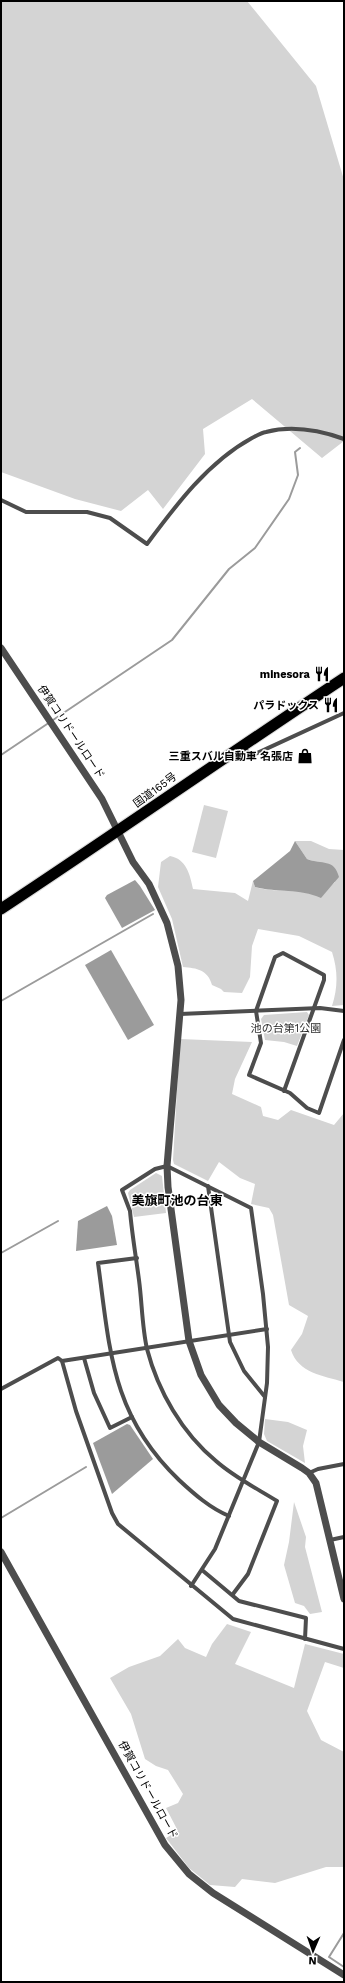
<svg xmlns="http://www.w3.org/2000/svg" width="345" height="1983" font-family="'Work Sans','Noto Sans JP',sans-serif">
  <rect width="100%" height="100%" fill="#fff"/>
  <g fill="#d4d4d4">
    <path d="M1,1H247L316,86L344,180V441L322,458L252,399L203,429L205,454L163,509L148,490L121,511L75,499L1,472Z"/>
    <path d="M204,805L228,811L216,858L192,852Z"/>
    <path d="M295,841H311L329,849L344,850V1005L332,1006C338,987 338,971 332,952L299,936L258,929L252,946L250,977L242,993L224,992L221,989L212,985C208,970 197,968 183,967L172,919L158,887L161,862L170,856C186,859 190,874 193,889L235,893L248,901L253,881L255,887C278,894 299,887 321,897L335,882L313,861L307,859Z"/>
    <path d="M307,1012L309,1015L297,1046L284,1042L265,1040L261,1019L264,1015Z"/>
    <path d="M180,1039L252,1042L235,1079L232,1094L261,1107L263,1116L278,1120L291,1110L334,1125L344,1113V1382C324,1376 298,1373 291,1350L302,1334L308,1316L289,1305L273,1215L269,1208L251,1204L255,1184L240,1178L219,1162L208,1181L174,1164L173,1160Z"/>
    <path d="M156,1173L162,1176L166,1213L134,1217L128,1193L130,1190Z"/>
    <path d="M265,1419L288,1422L307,1430L303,1446L305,1463L267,1441L264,1434Z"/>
    <path d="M294,1502L306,1537L305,1547L322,1612L310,1614L304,1606L295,1603L284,1565L289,1542Z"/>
    <path d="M227,1624L251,1632L235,1664L294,1688L305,1644L344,1654V1668L325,1662L307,1711L321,1740L344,1752V1867H326L275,1883L242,1879L235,1887L210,1885L189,1868L166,1838L178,1831L166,1808L178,1803L183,1794L168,1770L156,1766L145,1759L131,1714L110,1678L129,1667L160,1656L178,1639L185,1648L206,1657L212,1644Z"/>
  </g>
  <g fill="#9b9b9b">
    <path d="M295,841L307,859C322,865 334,858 339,877L321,898C299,888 278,893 255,887L253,881L290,851Z"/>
    <path d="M135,880L140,886L155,910L122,928L105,898L107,895Z"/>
    <path d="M111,950L154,1025L128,1040L85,965Z"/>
    <path d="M107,1206L112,1216L117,1245L76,1251L78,1221Z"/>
    <path d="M127,1424L130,1425L153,1459L112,1494L93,1443Z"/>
  </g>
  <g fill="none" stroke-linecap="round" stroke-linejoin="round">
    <g stroke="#9b9b9b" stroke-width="2">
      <path d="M1,755L172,640L229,569L255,548L289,499L298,475L295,452L300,448"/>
      <path d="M1,1001L153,914"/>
      <path d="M1,1253L58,1221"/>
      <path d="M1,1518L86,1467"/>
      <path d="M344,1933L329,1957L344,1967"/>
    </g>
    <g stroke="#dbdbdb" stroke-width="13">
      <path id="trunk" d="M1,909C116,833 229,754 344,678"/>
    </g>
    <g stroke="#4d4d4d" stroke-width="4">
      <path d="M1,500L26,512H87L110,518L147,544C176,505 208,462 252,438C256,436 261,433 266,432C293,425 319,430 344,439"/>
      <path d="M242,748L253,755L344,713"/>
      <path d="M180,1014L320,1008L344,1011"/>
      <path d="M284,1091L324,980V975L283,953L275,957L256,1011L261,1043L249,1075L290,1093L307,1108L319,1113L344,1040"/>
      <path d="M208,1186L230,1342L244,1371L265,1397"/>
      <path d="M137,1258L98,1263C110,1350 111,1415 179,1480C194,1494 210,1508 229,1516"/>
      <path d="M84,1358L94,1393L110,1428L132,1417"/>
      <path d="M62,1361L267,1329"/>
      <path d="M1,1389L58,1358L62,1361L76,1411L112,1513L118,1524L233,1619L344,1649"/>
      <path d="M309,1473L318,1469L344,1464"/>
      <path d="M330,1540L344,1537"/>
      <path d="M202,1570L239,1601L306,1618L305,1639"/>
      <path d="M191,1586L215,1549L259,1442L267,1383L268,1347L263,1294L251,1208L167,1166L155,1169L122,1190L130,1211C132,1234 136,1257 139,1280C142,1302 142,1327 147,1349C158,1391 182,1433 216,1461C234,1477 256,1488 277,1501L248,1574L233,1594"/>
    </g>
    <g stroke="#4d4d4d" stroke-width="7">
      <path d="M1,648L102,799L133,862L149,884L167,923L178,966L181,1000L167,1166L168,1187L189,1341L201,1375L219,1405L236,1423L259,1442L302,1468L309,1473L316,1483L344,1599"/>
      <path d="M1,1552L165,1845L189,1874L213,1893L344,1975"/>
    </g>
    <use href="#trunk" stroke="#000" stroke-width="11"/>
  </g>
  <defs>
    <g id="restaurant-bare" transform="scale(1.2)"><path d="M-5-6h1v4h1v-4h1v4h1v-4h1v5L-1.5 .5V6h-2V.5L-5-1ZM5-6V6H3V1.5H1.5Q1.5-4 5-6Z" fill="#000" stroke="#fff" stroke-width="2.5" paint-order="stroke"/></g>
    <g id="shop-bare" transform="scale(1.2)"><path d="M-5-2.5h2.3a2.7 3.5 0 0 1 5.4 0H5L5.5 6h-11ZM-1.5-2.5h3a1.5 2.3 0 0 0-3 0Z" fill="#000" stroke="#fff" stroke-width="2.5" paint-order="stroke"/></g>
  </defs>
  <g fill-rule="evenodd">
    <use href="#restaurant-bare" x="322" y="674"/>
    <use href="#restaurant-bare" x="331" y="705"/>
    <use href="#shop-bare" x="305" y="756"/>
  </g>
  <g text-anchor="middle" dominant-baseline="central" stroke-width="3" stroke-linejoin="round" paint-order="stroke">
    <g font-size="11" font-weight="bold" fill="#000" stroke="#fff" text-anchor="end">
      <text x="310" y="674">minesora</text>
      <text x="319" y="705">パラドックス</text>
      <text x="293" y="756">三重スバル自動車 名張店</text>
    </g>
    <g font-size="11" fill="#000" stroke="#fff">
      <text transform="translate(71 732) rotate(56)">伊賀コリドールロード</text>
      <text transform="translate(155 790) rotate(-36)">国道165号</text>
      <text transform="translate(148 1790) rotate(61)">伊賀コリドールロード</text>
    </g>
    <g font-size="11" fill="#2b2b2b" stroke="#fff">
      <text x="286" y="1028">池の台第1公園</text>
    </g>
    <g font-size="13" font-weight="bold" fill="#000" stroke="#fff">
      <text x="177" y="1200">美旗町池の台東</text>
    </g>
  </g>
  <rect width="345" height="1983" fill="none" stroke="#000000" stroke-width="4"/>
  <g transform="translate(313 1951) rotate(182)" stroke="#ffffff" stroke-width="3" paint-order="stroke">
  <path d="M0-3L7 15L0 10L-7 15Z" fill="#000000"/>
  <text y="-6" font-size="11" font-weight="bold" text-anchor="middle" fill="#000000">N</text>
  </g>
</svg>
